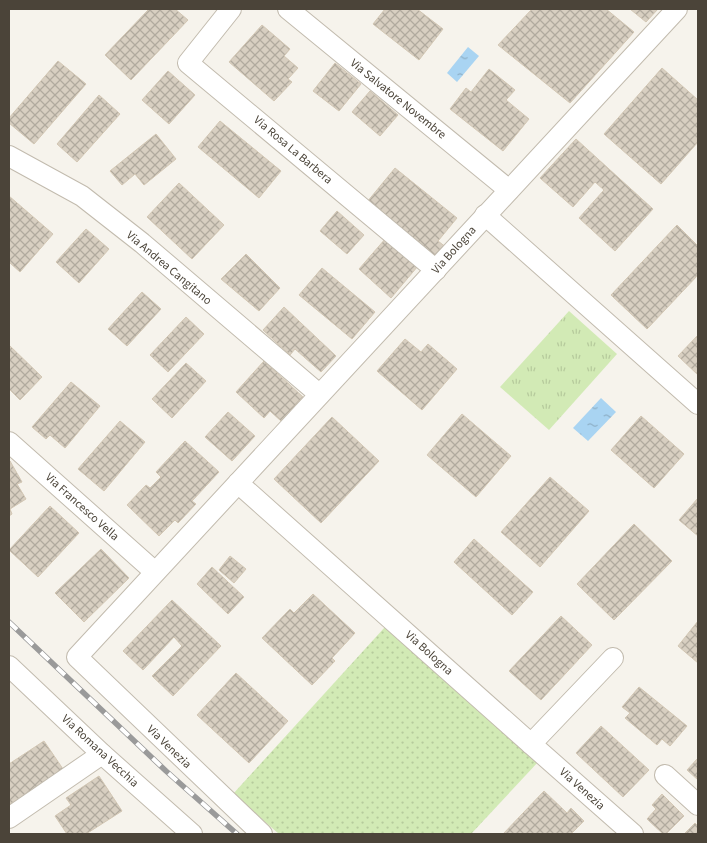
<svg xmlns="http://www.w3.org/2000/svg" width="707" height="843" font-family="'Source Sans 3',sans-serif">
  <defs>
    <pattern id="grass-dots" width="8" height="8" patternUnits="userSpaceOnUse" patternTransform="scale(1.25)"><rect width="8" height="8" fill="#d2eab5"/><path d="M2 2h.1M6 6h.1" fill="none" stroke="#b6ca9c" stroke-width="1.8" stroke-linecap="round"/></pattern>
    <pattern id="park-tufts" width="24" height="20" patternUnits="userSpaceOnUse" patternTransform="scale(1.25)"><rect width="24" height="20" fill="#d2eab5"/><path d="M3 7l-1-3M5 7V3M7 7l1-3M15 17l-1-3M17 17v-4M19 17l1-3" fill="none" stroke="#b6ca9c"/></pattern>
    <pattern id="water-ripples" width="26" height="14" patternUnits="userSpaceOnUse" patternTransform="scale(1.25)"><rect width="26" height="14" fill="#a9d4f2"/><path d="M2 4q2-2 4 0t4 0M15 11q2-2 4 0t4 0" fill="none" stroke="#8caec5"/></pattern>
    <pattern id="building-cross-hatch" width="8" height="8" patternUnits="userSpaceOnUse" patternTransform="scale(1.25)"><rect width="8" height="8" fill="#d8cfc1"/><path d="M0 0l8 8M0 8l8-8" fill="none" stroke="#b1aa9e"/></pattern>
  </defs>
  <rect width="100%" height="100%" fill="#f6f3ec"/>
  <path fill="url(#grass-dots)" d="M385,627L539,761L471,834H279L233,794Z"/>
  <path fill="url(#park-tufts)" d="M569,311L617,354L549,430L500,387Z"/>
  <g fill="url(#water-ripples)">
    <path d="M468,47L479,56L457,82L447,73Z"/>
    <path d="M601,398L616,412L588,441L573,428Z"/>
  </g>
  <g fill="url(#building-cross-hatch)" stroke="#d3c7b4">
    <path d="M149,9H175L188,20L131,80L105,55Z"/>
    <path d="M385,9H417L443,29L419,60L373,24Z"/>
    <path d="M532,9H606L634,32L570,103L498,45Z"/>
    <path d="M630,9H658L646,22Z"/>
    <path d="M262,25L290,49L284,56L298,68L288,79L292,82L274,101L229,62Z"/>
    <path d="M58,61L86,84L34,144L9,123V118Z"/>
    <path d="M335,63L361,84L339,111L313,91Z"/>
    <path d="M662,68L698,100V142L661,184L604,134Z"/>
    <path d="M489,69L515,90L506,100L529,119L503,151L450,109L466,88L471,92Z"/>
    <path d="M168,71L195,95L169,124L142,100Z"/>
    <path d="M370,91L398,115L380,136L352,112Z"/>
    <path d="M99,95L120,114L77,162L57,144Z"/>
    <path d="M220,121L281,171L259,198L198,147Z"/>
    <path d="M156,134L176,159L144,185L135,174L122,185L110,171Z"/>
    <path d="M576,139L653,209L615,251L579,218L604,190L595,182L573,207L540,178Z"/>
    <path d="M395,168L457,218L438,241L447,248L438,260L367,202Z"/>
    <path d="M179,183L224,225L192,259L147,217Z"/>
    <path d="M9,196L53,234L20,272L9,262Z"/>
    <path d="M337,211L364,235L347,254L320,231Z"/>
    <path d="M677,225L698,246V275L647,329L611,295Z"/>
    <path d="M86,229L109,249L79,283L56,262Z"/>
    <path d="M386,238L418,266L391,298L359,269Z"/>
    <path d="M246,254L280,288L259,311L221,279Z"/>
    <path d="M322,268L375,312L352,339L299,295Z"/>
    <path d="M142,292L161,309L127,346L108,329Z"/>
    <path d="M284,307L336,356L321,372L295,349L290,355L263,330Z"/>
    <path d="M186,317L204,334L168,372L150,355Z"/>
    <path d="M698,335V375L678,356Z"/>
    <path d="M405,339L421,352L428,344L457,369L422,410L377,371Z"/>
    <path d="M9,345L42,377L20,400L9,389Z"/>
    <path d="M264,361L303,397L281,421L270,411L264,418L236,392Z"/>
    <path d="M186,363L206,381L172,418L152,399Z"/>
    <path d="M71,382L100,406L65,448L50,435L46,439L32,427Z"/>
    <path d="M228,412L255,436L232,461L205,437Z"/>
    <path d="M462,414L511,456L476,497L427,455Z"/>
    <path d="M641,416L684,454L654,488L611,450Z"/>
    <path d="M332,417L379,461L321,523L274,479Z"/>
    <path d="M120,421L145,442L104,491L78,469Z"/>
    <path d="M185,441L219,472L192,501L196,504L178,523L175,520L159,536L127,505L146,485L150,488L161,477L156,472Z"/>
    <path d="M10,461L22,482L17,484L26,499L10,509L12,514L9,516Z"/>
    <path d="M550,477L589,511L540,567L501,532Z"/>
    <path d="M698,498V536L679,520Z"/>
    <path d="M50,506L79,533L38,577L9,550Z"/>
    <path d="M634,524L672,561L614,620L577,584Z"/>
    <path d="M474,539L533,592L512,615L454,562Z"/>
    <path d="M101,549L129,578L84,622L55,593Z"/>
    <path d="M230,556L246,569L234,583L219,570Z"/>
    <path d="M212,567L244,597L228,614L197,584Z"/>
    <path d="M313,594L355,633L332,658L335,661L312,685L262,638L290,609L294,613Z"/>
    <path d="M172,600L221,646L173,696L152,676L182,646L174,637L143,670L123,651Z"/>
    <path d="M561,616L592,645L541,700L509,671Z"/>
    <path d="M698,621V663L678,646Z"/>
    <path d="M236,673L288,721L249,763L197,715Z"/>
    <path d="M639,687L687,726L670,746L662,739L657,745L625,718L630,713L622,707Z"/>
    <path d="M601,726L649,770L623,797L576,753Z"/>
    <path d="M44,741L63,769L11,804L9,801V764Z"/>
    <path d="M698,758V780L687,770Z"/>
    <path d="M99,776L122,811L86,834H67L55,816L71,805L66,798Z"/>
    <path d="M544,791L567,813L571,808L584,821L571,834H503Z"/>
    <path d="M662,794L684,816L666,834H663L647,819L656,809L652,805Z"/>
    <path d="M695,823L698,826V834H684Z"/>
  </g>
  <g fill="none" stroke-linecap="round" stroke-linejoin="round">
    <g stroke="#c2bbae" stroke-width="22">
      <g id="minor">
        <path d="M231,9L188,63L436,270"/>
        <path d="M288,9L509,190"/>
        <path d="M9,156L82,196L142,243L319,394"/>
        <path d="M485,215L698,404"/>
        <path d="M9,442L155,572"/>
        <path d="M238,483L531,744L613,658"/>
        <path d="M9,666L102,754L192,834"/>
        <path d="M531,744L633,834"/>
        <path d="M665,775L698,805"/>
        <path d="M9,818L102,754"/>
        <path d="M262,834L77,657L677,9"/>
      </g>
    </g>
    <use href="#minor" stroke="#fff" stroke-width="20"/>
    <g stroke="#9a9a9a" stroke-width="5.5">
      <path id="rail" d="M9,622L166,771L237,834"/>
    </g>
    <use href="#rail" stroke="#fff" stroke-width="4" stroke-dasharray="11" stroke-linecap="butt"/>
  </g>
  <g text-anchor="middle" dominant-baseline="central" stroke-width="4" stroke-linejoin="round" paint-order="stroke">
    <g font-size="12" fill="#4b4439" stroke="#fff">
      <text transform="translate(398 99) rotate(39)">Via Salvatore Novembre</text>
      <text transform="translate(293 150) rotate(40)">Via Rosa La Barbera</text>
      <text transform="translate(454 250) rotate(-48)">Via Bologna</text>
      <text transform="translate(169 268) rotate(40)">Via Andrea Cangitano</text>
      <text transform="translate(82 507) rotate(42)">Via Francesco Vella</text>
      <text transform="translate(429 653) rotate(42)">Via Bologna</text>
      <text transform="translate(169 747) rotate(44)">Via Venezia</text>
      <text transform="translate(100 751) rotate(43)">Via Romana Vecchia</text>
      <text transform="translate(582 789) rotate(42)">Via Venezia</text>
    </g>
  </g>
  <rect width="707" height="843" fill="none" stroke="#4b4439" stroke-width="20"/>
</svg>
